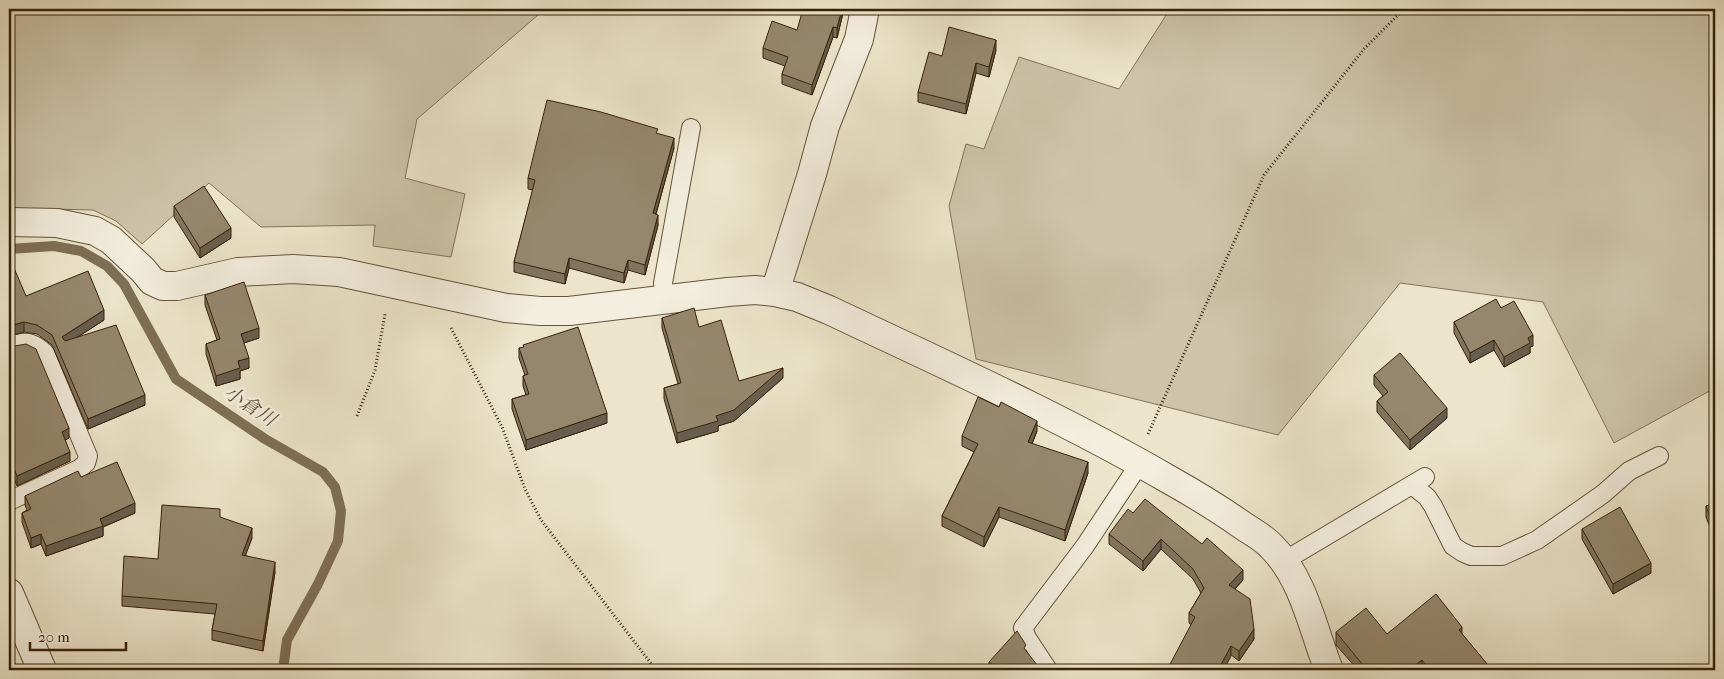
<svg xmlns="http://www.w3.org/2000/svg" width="1724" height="679" font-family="'IM FELL French Canon','Noto Serif JP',serif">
  <rect width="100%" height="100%" fill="#ece5cb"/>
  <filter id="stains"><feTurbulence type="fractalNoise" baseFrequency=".004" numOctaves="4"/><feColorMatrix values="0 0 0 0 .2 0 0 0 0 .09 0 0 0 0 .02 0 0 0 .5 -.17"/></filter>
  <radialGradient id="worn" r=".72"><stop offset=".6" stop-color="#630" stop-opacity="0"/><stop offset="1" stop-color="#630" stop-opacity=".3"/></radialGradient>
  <g fill="#cdc4aa" stroke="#82735a">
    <path d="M9,9H545L417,119L405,178L465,194L451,257L373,246L375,225L261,227L209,183L142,244L116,221L93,210L9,208Z"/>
    <path d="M1170,9H1715V388L1614,443L1543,302L1400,283L1278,435L976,359L949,206L966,144L984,149L1019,57L1119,89Z"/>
  </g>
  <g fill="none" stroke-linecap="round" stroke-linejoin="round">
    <path stroke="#7e6f56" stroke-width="10" d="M9,249L54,246L81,251L107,266L124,284L176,379L265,439L323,472L335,487L341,511L338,541L318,584L287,640L283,670"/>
    <g stroke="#64533a" stroke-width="20">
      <g id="service">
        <path d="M665,299L663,283L691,128"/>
        <path d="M9,347C25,340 32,341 45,353L88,456L86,463L79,469L9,501"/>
        <path d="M1412,485L1427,497L1433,506L1453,546L1462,552L1471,556H1502L1537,540L1603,494L1629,471L1659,456"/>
        <path d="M1284,561L1425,477"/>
        <path d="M1048,670L1027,638L1023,628L1085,546L1140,463"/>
      </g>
    </g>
    <g stroke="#64533a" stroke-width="30">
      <g id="minor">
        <path d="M9,222L57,223L95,231L111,240L143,270L152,281L163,286H177L238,272L293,269L339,272L506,308L540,311H569L728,292L755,290L775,292L797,297L829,310C943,364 1059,416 1168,479C1193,493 1218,508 1242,525C1252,532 1264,538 1272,547C1304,579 1313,630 1329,670"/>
        <path d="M775,292L812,174L825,126L859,39L865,9"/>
      </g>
    </g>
    <g stroke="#64533a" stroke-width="30">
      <path id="tertiary" d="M9,593L42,670"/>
    </g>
    <g stroke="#362209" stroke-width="3" stroke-dasharray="1 2.5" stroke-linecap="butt">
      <path d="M451,328L502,427L525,489L541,520L656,670"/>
      <path d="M357,416L375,370L385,314"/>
      <path d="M1148,434L1264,175L1364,49L1404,9"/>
    </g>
    <use href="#service" stroke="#f3eedd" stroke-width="18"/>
    <use href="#minor" stroke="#f3eedd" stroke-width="28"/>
    <use href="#tertiary" stroke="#f3eedd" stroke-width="28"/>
  </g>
  <g fill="#80745f" stroke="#362209">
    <path d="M844,9L837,38L833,37L812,95L782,84V74L785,66L763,58V48L797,30Z"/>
    <path d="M996,50L989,77L976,73L966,114L918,102V92L942,56Z"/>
    <path d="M658,134L674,148L656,214L658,225L645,275L628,270L624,283L569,268L565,284L514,272V262L533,190L528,189V178Z"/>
    <path d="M174,206L231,238L200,258L174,217Z"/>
    <path d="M205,295L259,338L244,343L249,368L240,371V379L216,386L206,354V344L217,340L205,305Z"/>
    <path d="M26,296L104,320L76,338L145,405L88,429L52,345L37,334L24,332L9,336Z"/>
    <path d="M1501,308L1533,346L1530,347V353L1504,367L1494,350L1470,363L1454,333V322Z"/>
    <path d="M662,318L699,327L739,381L783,378L734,421L718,426V431L677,443L664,399V388L678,384L662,328Z"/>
    <path d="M9,347L69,438L65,440L70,461L17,486L9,467Z"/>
    <path d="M519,348L607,423L526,450L512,409V399L526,395L523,386V376L525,375L519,358Z"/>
    <path d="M1374,375L1447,418L1410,450L1377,412V401L1383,396L1374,385Z"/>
    <path d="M1037,431L1032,444L1088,473L1065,541L999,517L984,547L942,526V516L974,452L962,446V436Z"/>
    <path d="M81,477L135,513L103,527V536L46,556L41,544L31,548L22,522V513L27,510L25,505V496Z"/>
    <path d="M1715,503V540L1706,517V506Z"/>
    <path d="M1133,513L1243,580L1235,589L1254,639L1239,661L1189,623V613L1201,593L1193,579L1161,549L1143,571L1109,544V534Z"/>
    <path d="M220,517L252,538L245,555L275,572L263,651L212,640V630L215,614L122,606V596L158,559Z"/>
    <path d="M1582,529L1651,573L1613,594L1582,539Z"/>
    <path d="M1336,632L1387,634H1462L1492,670H1358L1336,645Z"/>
    <path d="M1026,650L1037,670H989V662Z"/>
  </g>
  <g fill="#685e4d" stroke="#362209">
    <path d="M842,9H844L837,38V28Z"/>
    <path d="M833,27V37L812,95V85Z"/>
    <path d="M996,40V50L989,77V67Z"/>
    <path d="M976,63V73L966,114V104Z"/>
    <path d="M674,138V148L653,224V213Z"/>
    <path d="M658,215V225L645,275V265Z"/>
    <path d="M231,228V238L200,258V248Z"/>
    <path d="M569,258V268L565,284V274Z"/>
    <path d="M628,260V270L624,283V273Z"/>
    <path d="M104,310V320L62,347V337Z"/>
    <path d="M24,322V332L9,336V326Z"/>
    <path d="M259,328V338L241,344V334Z"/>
    <path d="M1533,335V346L1530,347V353L1504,367V357L1528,338Z"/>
    <path d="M1494,340V350L1470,363V353Z"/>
    <path d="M249,358V368L240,371V379L216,386V376L238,361Z"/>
    <path d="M783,368V378L734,421L718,426V431L677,443V433Z"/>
    <path d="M145,395V405L88,429V419Z"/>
    <path d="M1447,408V418L1410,450V440Z"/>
    <path d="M607,413V423L526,450V440Z"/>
    <path d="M1037,421V431L1028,453V442Z"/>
    <path d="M69,428V438L62,442V432Z"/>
    <path d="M70,452V461L17,486V476Z"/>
    <path d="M1088,462V473L1065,541V530Z"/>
    <path d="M135,503V513L103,527V536L46,556V546L100,519Z"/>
    <path d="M999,507V517L984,547V537Z"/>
    <path d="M252,528V538L242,565V555Z"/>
    <path d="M41,534V544L31,548V538Z"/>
    <path d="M1161,539V549L1143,571V561Z"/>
    <path d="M275,562V572L263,651V641Z"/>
    <path d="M1651,563V573L1613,594V584Z"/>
    <path d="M1243,570V580L1229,595V585Z"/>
    <path d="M1462,627V639L1459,630Z"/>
    <path d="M1254,629V639L1239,661V651Z"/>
    <path d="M14,645V657L9,659V648Z"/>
    <path d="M1231,646V656L1224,670H1218Z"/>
    <path d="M1422,660V670H1409Z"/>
    <path d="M1037,665V670H1032Z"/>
  </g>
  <g fill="#95876e" stroke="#362209">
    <path d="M803,9H842L837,28L833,27L812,85L782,74L788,57L763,48L772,21L797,30Z"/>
    <path d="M949,27L996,40L989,67L976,63L966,104L918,92L929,52L942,56Z"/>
    <path d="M547,100L601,112L658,129L656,133L674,138L653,213L658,215L645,265L628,260L624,273L569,258L565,274L514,262L535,180L528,178Z"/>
    <path d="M204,186L231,228L200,248L174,206Z"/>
    <path d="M14,268L26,296L88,271L104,310L62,337L65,341L116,325L145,395L88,419L52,335L37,325L24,322L9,326V271Z"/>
    <path d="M244,282L259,328L241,334L249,358L238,361L240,368L216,376L206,344L220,339L205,295Z"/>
    <path d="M1496,299L1501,308L1514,301L1533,335L1528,338L1530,343L1504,357L1494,340L1470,353L1454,322Z"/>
    <path d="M694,308L699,327L721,320L739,381L783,368L734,410L716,416L718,421L677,433L664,388L681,383L662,318Z"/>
    <path d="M578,327L607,413L526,440L512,399L529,394L523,376L528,374L519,348L524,347L523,345Z"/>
    <path d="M26,344L36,349L69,428L62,432L70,452L17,476L9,457V347Z"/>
    <path d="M1400,353L1447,408L1410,440L1377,401L1388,392L1374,375Z"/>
    <path d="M978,397L999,407L1001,402L1037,421L1028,442L1088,462L1065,530L999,507L984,537L942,516L978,444L962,436Z"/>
    <path d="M117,462L135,503L100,519L103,526L46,546L41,534L31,538L22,513L31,509L25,496L78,471L81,477Z"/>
    <path d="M1145,499L1202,544L1207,538L1243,570L1229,585L1250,599L1254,629L1239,651L1231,646L1218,670H1167L1195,617L1189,613L1204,588L1193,569L1161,539L1143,561L1109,534L1128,509L1133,513Z"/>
    <path d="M1715,503V530L1706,506Z"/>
    <path d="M162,505L220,509V517L252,528L242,555L275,562L263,641L212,630L217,604L122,596L124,556L158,559Z"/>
    <path d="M1620,507L1651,563L1613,584L1582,529Z"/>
    <path d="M1436,594L1462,627L1459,630L1492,670H1430L1422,660L1409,670H1367L1336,632L1366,608L1387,634Z"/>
    <path d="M1017,631L1026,645L1024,648L1037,665L1032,670H1000L989,662Z"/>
    <path d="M9,632L14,645L9,648Z"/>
  </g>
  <g text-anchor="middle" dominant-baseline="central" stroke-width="5" stroke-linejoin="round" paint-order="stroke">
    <g font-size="19" font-style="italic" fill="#604f36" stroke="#f3eedd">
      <text transform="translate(250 406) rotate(33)">小倉川</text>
    </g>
  </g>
  <rect width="1724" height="679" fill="none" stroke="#ece5cb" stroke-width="30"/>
  <rect x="10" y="10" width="1704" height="659" fill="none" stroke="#362209" stroke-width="2.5"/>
  <rect x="15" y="15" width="1694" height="649" fill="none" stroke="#362209"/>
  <path d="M30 642v8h96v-8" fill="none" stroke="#362209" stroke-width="2.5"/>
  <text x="38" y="642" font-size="15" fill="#362209" stroke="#f3eedd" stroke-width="4" paint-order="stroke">20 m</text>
  <rect width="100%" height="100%" filter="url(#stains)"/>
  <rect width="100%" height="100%" fill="url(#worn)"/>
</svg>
